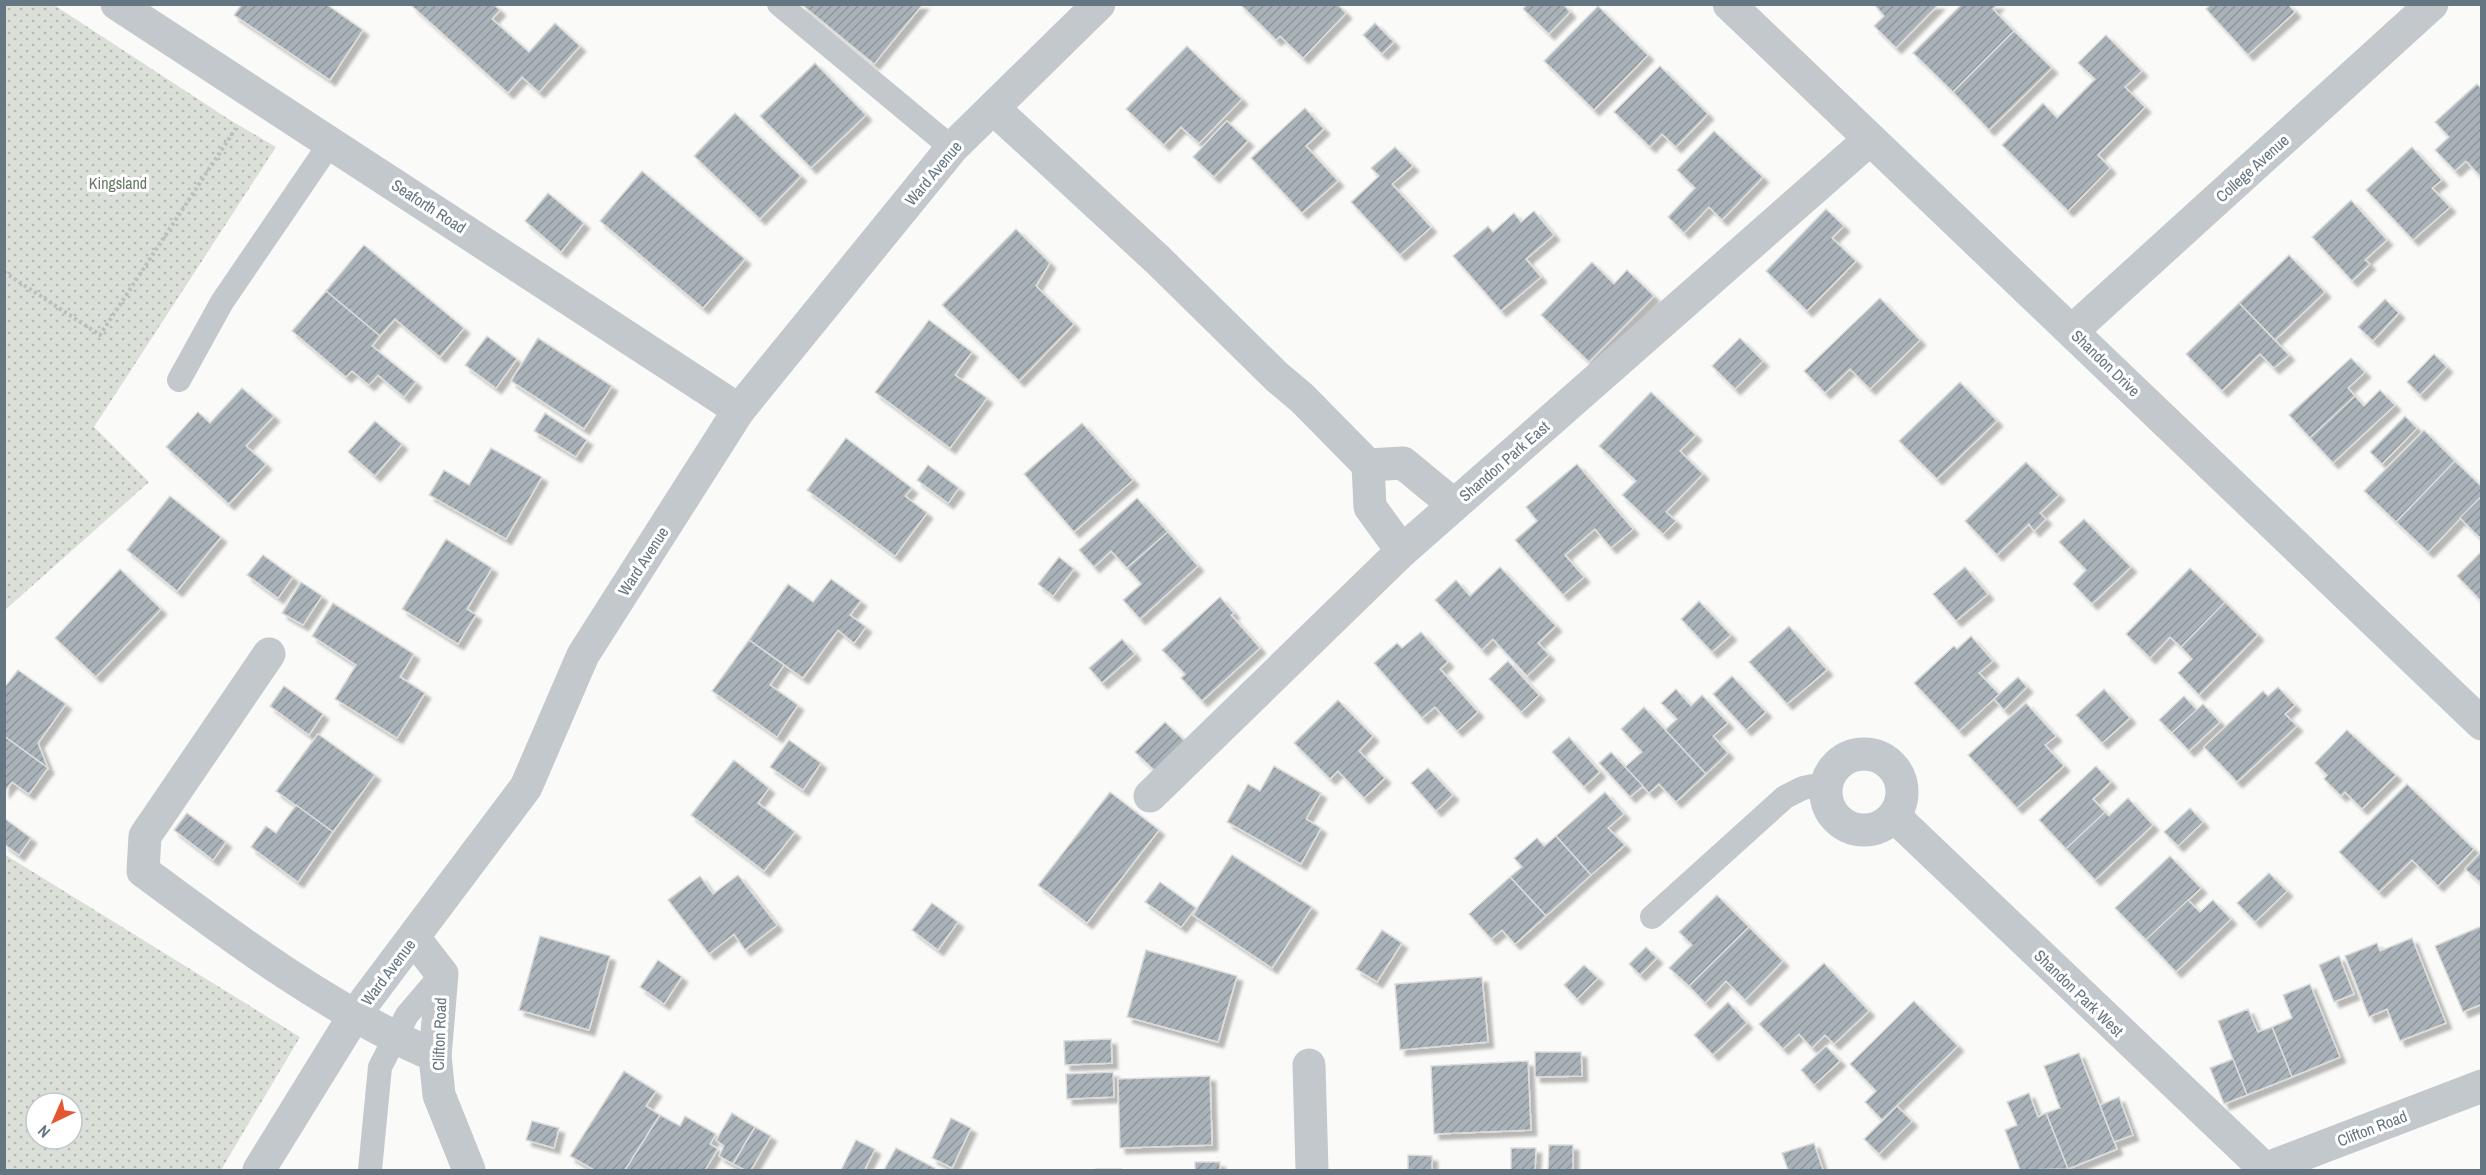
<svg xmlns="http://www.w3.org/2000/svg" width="2486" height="1175" font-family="'Archivo Narrow',sans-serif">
  <defs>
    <pattern id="park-dots" width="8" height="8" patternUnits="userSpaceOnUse" patternTransform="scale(1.5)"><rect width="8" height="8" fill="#dadfd7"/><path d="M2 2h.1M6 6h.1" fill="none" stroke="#b4b9b4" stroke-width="1.8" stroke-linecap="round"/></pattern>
    <pattern id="building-hatch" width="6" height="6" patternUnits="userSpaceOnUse" patternTransform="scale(1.5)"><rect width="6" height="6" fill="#aab3b9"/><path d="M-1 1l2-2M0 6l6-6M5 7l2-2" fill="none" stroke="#8e969c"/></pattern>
    <filter id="shadow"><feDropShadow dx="5.5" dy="5.5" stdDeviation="1.5" flood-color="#0004"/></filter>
  </defs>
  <rect width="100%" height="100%" fill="#fafaf8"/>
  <g fill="url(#park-dots)" fill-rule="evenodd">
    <path d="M5,4L54,5L230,120L276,147L94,427L149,482L5,610Z"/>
    <path d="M4,854L300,1037L221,1170H5ZM36,1103H72V1139H36Z"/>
  </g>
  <g fill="url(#building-hatch)" stroke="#dcdcda" stroke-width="1.5" filter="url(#shadow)">
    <path d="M242,4H326L363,30L330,80L234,15Z"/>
    <path d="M414,4H493L500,10L492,19L529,52L555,23L580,46L539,92L522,77L508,93L412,6Z"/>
    <path d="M801,4H923L874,64Z"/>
    <path d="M1240,4H1337L1346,13L1303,58L1280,36L1276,40Z"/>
    <path d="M1527,4H1563L1570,12L1549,34L1523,9Z"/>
    <path d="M1874,4H1939L1896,48L1874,26L1884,16Z"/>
    <path d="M1962,4H1998L1993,9L2014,31L1953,92L1913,53Z"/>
    <path d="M2211,4H2288L2295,12L2248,55L2206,9Z"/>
    <path d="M1598,6L1648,55L1594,110L1544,61Z"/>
    <path d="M1375,23L1394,42L1382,54L1363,35Z"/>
    <path d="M2014,31L2052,68L1989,130L1953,92Z"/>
    <path d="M2106,35L2142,71L2125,87L2145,107L2098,155L2110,168L2068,211L2002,145L2043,103L2057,118L2095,79L2078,63Z"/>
    <path d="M1187,46L1242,99L1199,143L1181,127L1164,145L1126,109Z"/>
    <path d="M815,63L866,115L811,168L760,116Z"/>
    <path d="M1660,66L1708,114L1676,147L1662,134L1650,147L1614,112Z"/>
    <path d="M2477,84L2482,89V178L2466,161L2455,171L2435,150L2449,137L2435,122Z"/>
    <path d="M1305,108L1324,129L1306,146L1338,181L1302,213L1251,158Z"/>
    <path d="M735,113L801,176L760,219L694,156Z"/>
    <path d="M1227,121L1248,141L1214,177L1193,157Z"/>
    <path d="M1714,131L1763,177L1722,220L1709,207L1684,233L1668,217L1695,188L1677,170Z"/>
    <path d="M1395,147L1413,166L1392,184L1431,227L1400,255L1351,202L1379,176L1371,168Z"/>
    <path d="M2412,147L2442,180L2432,188L2450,207L2413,240L2366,190Z"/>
    <path d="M642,171L745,259L703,308L600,221Z"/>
    <path d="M548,193L584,223L561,252L525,221Z"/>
    <path d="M2351,200L2387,240L2365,260L2370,264L2352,281L2312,237Z"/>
    <path d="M1826,209L1844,226L1832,238L1856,261L1807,311L1766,271Z"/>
    <path d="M1534,211L1554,235L1526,259L1541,277L1501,311L1453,256L1488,226L1493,232L1514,213L1521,222Z"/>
    <path d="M1016,229L1050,263L1036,286L1074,324L1019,381L942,305Z"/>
    <path d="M364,245L464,328L440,357L395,319L380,336L326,291Z"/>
    <path d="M2289,255L2325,292L2275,340L2239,303Z"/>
    <path d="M1592,262L1614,284L1627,270L1654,296L1589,362L1541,315Z"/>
    <path d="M326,291L380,336L372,346L416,382L404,397L378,375L369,385L352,371L346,377L292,331Z"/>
    <path d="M1880,298L1920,340L1870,389L1850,369L1825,393L1804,371Z"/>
    <path d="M2385,299L2399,313L2373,341L2358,327Z"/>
    <path d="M2239,303L2289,355L2274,368L2260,354L2222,391L2186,354Z"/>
    <path d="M929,320L972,352L955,375L987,398L950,448L875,392Z"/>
    <path d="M487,336L517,359L496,388L465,365Z"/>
    <path d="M538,338L612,386L584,429L511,381Z"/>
    <path d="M1740,338L1763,361L1735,389L1712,366Z"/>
    <path d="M2434,354L2447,367L2420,395L2407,382Z"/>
    <path d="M2351,358L2365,372L2348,388L2355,396L2310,438L2289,415Z"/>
    <path d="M1960,382L1997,421L1937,479L1899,441Z"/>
    <path d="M242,388L274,416L246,446L266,464L229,504L166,447L198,412L210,423Z"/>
    <path d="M2380,390L2395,405L2333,463L2310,438L2355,396L2364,406Z"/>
    <path d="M1651,392L1696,435L1680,451L1703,474L1666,512L1676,521L1663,534L1622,495L1636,481L1599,446Z"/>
    <path d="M545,413L587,440L576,457L534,431Z"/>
    <path d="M2405,416L2417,428L2382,464L2370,452Z"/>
    <path d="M375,421L402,444L375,476L348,452Z"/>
    <path d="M1082,423L1133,480L1074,532L1024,474Z"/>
    <path d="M2424,430L2455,461L2396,522L2364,491Z"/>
    <path d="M846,438L912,488L905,496L927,513L895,556L807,490Z"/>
    <path d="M491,448L542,477L506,539L429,495L444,470L469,485Z"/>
    <path d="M2455,461L2482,487V496L2428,552L2396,522Z"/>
    <path d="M2026,462L2059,495L2040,513L2046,519L2034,531L2029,524L1997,555L1965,521Z"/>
    <path d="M1577,464L1633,529L1611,548L1595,529L1565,555L1584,577L1563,595L1515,540L1537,521L1526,507Z"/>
    <path d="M928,465L959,488L948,503L917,480Z"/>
    <path d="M170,496L221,537L177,591L127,550Z"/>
    <path d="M2482,496V535L2479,537L2460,518Z"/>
    <path d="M1137,498L1168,532L1127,568L1111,551L1094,567L1079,550Z"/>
    <path d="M2084,519L2131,567L2092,604L2073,584L2086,570L2059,542Z"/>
    <path d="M1168,532L1198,566L1140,619L1123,600L1141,584L1127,568Z"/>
    <path d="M446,539L492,568L467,609L476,615L458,644L402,609Z"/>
    <path d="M2482,551V602L2457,576Z"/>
    <path d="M263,555L293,577L278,598L247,575Z"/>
    <path d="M1059,557L1074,569L1053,596L1038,584Z"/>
    <path d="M1500,567L1556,626L1538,643L1549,655L1527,676L1493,639L1482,650L1435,600L1456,580L1470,596Z"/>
    <path d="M1965,567L1988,594L1956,621L1933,594Z"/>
    <path d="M2190,568L2225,602L2181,647L2170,637L2150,658L2126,634Z"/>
    <path d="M120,569L161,609L96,677L55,638Z"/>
    <path d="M831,579L861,601L850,615L866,627L854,643L838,630L803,678L749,640L788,584L813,602Z"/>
    <path d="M301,582L322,596L303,625L282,613Z"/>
    <path d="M1220,597L1234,613L1231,615L1260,648L1202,701L1181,678L1185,674L1162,650Z"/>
    <path d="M1699,601L1731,635L1712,652L1681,619Z"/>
    <path d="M2225,602L2258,635L2199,695L2178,673L2192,659L2181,647Z"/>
    <path d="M333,603L414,654L400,677L425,693L397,738L335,699L356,665L312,636Z"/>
    <path d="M1789,626L1827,670L1787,704L1749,662Z"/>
    <path d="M1421,632L1448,662L1440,669L1478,712L1457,731L1435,707L1422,718L1374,663L1397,643L1402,648Z"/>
    <path d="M1971,636L1993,661L1979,673L1999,694L1959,731L1914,683L1954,646L1957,649Z"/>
    <path d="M1122,639L1135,654L1102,683L1089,668Z"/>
    <path d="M749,640L784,665L770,685L798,705L777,737L712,691Z"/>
    <path d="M1508,661L1539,695L1521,712L1489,679Z"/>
    <path d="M18,670L66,704L38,743L48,768L4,736V688Z"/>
    <path d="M1732,676L1766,712L1746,730L1713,694Z"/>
    <path d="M2018,677L2027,687L2004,710L1994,699Z"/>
    <path d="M284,686L323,714L309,735L270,706Z"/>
    <path d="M2278,687L2295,705L2285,714L2297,726L2237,782L2204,747L2263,691L2268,696Z"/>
    <path d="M1676,689L1691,706L1702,695L1728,723L1713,736L1728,753L1706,774L1665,730L1677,719L1661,703Z"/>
    <path d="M2104,689L2130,718L2102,743L2076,715Z"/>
    <path d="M2184,696L2197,710L2172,733L2159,720Z"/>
    <path d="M1338,700L1373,736L1359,751L1385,778L1364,798L1338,771L1330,779L1294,743Z"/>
    <path d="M2026,703L2056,736L2045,745L2064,766L2017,808L1968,755Z"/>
    <path d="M2203,704L2220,722L2189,751L2172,733Z"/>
    <path d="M1644,707L1706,774L1676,802L1659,784L1649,793L1625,767L1642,752L1621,729Z"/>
    <path d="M1165,722L1185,741L1156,772L1135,752Z"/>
    <path d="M2347,730L2396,775L2362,809L2345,792L2341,796L2324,779L2327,775L2315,763Z"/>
    <path d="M318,734L375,775L333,832L276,791Z"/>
    <path d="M4,736L48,768L29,794L12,782L4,792Z"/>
    <path d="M1569,737L1600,772L1584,787L1552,752Z"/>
    <path d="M789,740L821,763L803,790L770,767Z"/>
    <path d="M1611,752L1643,786L1630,797L1599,763Z"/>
    <path d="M734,760L769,788L758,803L795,832L764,871L691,815Z"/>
    <path d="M1274,766L1321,793L1306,819L1321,828L1301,864L1227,822L1248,784L1260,791Z"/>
    <path d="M2096,766L2111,782L2093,799L2105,812L2066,849L2039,820Z"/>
    <path d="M1428,768L1453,795L1436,811L1411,783Z"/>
    <path d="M2407,784L2474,849L2438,886L2412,860L2379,892L2339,852Z"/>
    <path d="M1110,792L1159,830L1087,923L1038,885Z"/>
    <path d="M1605,792L1624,814L1608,828L1625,845L1591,875L1556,836Z"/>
    <path d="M2128,798L2153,825L2095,880L2066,849L2105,812L2109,816Z"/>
    <path d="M296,805L333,832L298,882L251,847L266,826L276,833Z"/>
    <path d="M2190,808L2203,822L2178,846L2164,832Z"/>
    <path d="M187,813L226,842L213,860L174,830Z"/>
    <path d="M4,818L31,838L19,855L4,844Z"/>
    <path d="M1556,836L1591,875L1546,916L1510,877L1522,867L1514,858L1537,838L1544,846Z"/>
    <path d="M2482,851V884L2465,869Z"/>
    <path d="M1232,855L1312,907L1272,968L1193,915Z"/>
    <path d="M2170,856L2201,888L2146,940L2115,908Z"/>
    <path d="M2269,873L2287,891L2255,922L2237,903Z"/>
    <path d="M738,875L777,925L745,950L734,934L709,954L668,900L700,876L713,894Z"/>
    <path d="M1510,877L1546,916L1515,944L1502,930L1491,939L1469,914Z"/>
    <path d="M1160,882L1196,908L1181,927L1145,902Z"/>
    <path d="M1717,895L1749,927L1689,986L1669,968L1692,945L1679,932Z"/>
    <path d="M2188,900L2200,912L2213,900L2231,919L2176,972L2146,940Z"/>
    <path d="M932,903L958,922L938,950L912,930Z"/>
    <path d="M2482,926V1004L2463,1012L2435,946Z"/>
    <path d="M1749,927L1783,961L1745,1000L1726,981L1705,1003L1689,986Z"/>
    <path d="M1382,930L1402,943L1377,982L1356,969Z"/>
    <path d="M540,936L610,956L589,1030L519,1010Z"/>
    <path d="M2412,938L2446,1023L2400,1041L2387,1009L2369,1017L2345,956L2377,943L2380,951Z"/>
    <path d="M1646,947L1657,958L1640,975L1629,964Z"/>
    <path d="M1146,950L1237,976L1218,1042L1127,1017Z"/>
    <path d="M2339,956L2354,994L2334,1002L2319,965Z"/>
    <path d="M658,960L682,977L664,1004L640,987Z"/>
    <path d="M1824,963L1869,1011L1834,1044L1825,1035L1812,1048L1799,1034L1783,1049L1759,1024Z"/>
    <path d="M1584,965L1598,978L1577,999L1564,985Z"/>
    <path d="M1482,977L1488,1042L1400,1050L1395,984Z"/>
    <path d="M2310,984L2340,1057L2292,1077L2272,1027L2292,1018L2283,995Z"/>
    <path d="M1914,1001L1958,1046L1882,1120L1865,1102L1876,1091L1850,1064Z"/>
    <path d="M1728,1002L1747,1023L1713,1055L1694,1035Z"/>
    <path d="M2248,1009L2258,1032L2272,1027L2292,1077L2247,1095L2218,1021Z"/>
    <path d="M1111,1039L1112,1063L1065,1065L1064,1041Z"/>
    <path d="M1826,1046L1840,1061L1814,1085L1801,1070Z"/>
    <path d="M1535,1052H1581L1582,1076L1535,1077Z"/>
    <path d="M2079,1053L2117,1149L2068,1169L2046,1113L2060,1108L2044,1066Z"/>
    <path d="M2233,1059L2247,1095L2224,1104L2210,1068Z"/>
    <path d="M1528,1061L1531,1130L1434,1134L1431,1066Z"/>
    <path d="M624,1071L656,1091L646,1106L660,1115L625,1170H594L570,1156Z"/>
    <path d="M1113,1072L1114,1097L1067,1099L1066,1074Z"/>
    <path d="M1210,1076L1212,1145L1120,1148L1118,1079Z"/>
    <path d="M2029,1093L2038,1117L2046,1113L2068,1169L2020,1170L2005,1130L2017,1125L2007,1102Z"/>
    <path d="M2119,1097L2133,1135L2114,1142L2100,1105Z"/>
    <path d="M1897,1106L1912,1121L1879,1154L1864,1139Z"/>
    <path d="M732,1113L755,1127L733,1164L719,1156L724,1146L716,1140Z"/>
    <path d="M660,1115L680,1126L685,1116L716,1134L710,1144L718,1149L705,1170H625Z"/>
    <path d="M951,1118L971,1128L952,1168L932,1158Z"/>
    <path d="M532,1121L559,1128L554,1148L526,1140Z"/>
    <path d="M755,1127L771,1136L751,1170H745L733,1164Z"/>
    <path d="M856,1140L875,1149L865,1169L867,1170H841Z"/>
    <path d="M1814,1143L1823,1170H1788L1782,1153Z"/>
    <path d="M1549,1145H1573V1170H1548Z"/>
    <path d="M896,1148L935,1168L934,1170H884Z"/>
    <path d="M1511,1148H1536L1535,1170H1511Z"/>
    <path d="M1408,1155L1432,1156V1170H1408Z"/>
    <rect x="1195" y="1162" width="25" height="8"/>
    <rect x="1096" y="1169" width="25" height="1"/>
  </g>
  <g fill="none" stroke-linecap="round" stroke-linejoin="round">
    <path stroke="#bbbfc2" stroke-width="4" stroke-dasharray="3 3" stroke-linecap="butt" d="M4,272L100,335L236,128"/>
    <g stroke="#c3c8cc" stroke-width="24">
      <path d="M779,4L952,148"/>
      <path d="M179,380L222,302L331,142"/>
      <path d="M1652,917L1785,797L1803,788L1828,783"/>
      <path d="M370,1170L380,1067L407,1015L442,974"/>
    </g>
    <g stroke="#c3c8cc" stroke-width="33">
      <path d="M117,4L739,410"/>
      <path d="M1729,4L2482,724"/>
      <path d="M993,108L1158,260L1277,377L1302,398L1368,465L1403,463L1454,505"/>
      <path d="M2072,331L2432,4"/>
      <path d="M1368,465L1370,507L1402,551"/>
      <path d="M269,654L145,836L143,871C236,940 328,1009 435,1056"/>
      <circle cx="1864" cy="792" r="38"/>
      <path d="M1150,796L1402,551L1869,140"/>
      <path d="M1894,816L2265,1169"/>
      <path d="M414,938L442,974L435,1056L439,1095L469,1170"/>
      <path d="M1309,1065L1312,1170"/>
      <path d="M259,1170L354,1016L526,787L583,655L739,410L952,148L1099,4"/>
      <path d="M2262,1170L2482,1086"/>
    </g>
  </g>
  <g text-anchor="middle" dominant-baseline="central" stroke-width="6" stroke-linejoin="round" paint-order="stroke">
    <g font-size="16" fill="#657683" stroke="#fff">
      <text transform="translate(2252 168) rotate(-42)">College Avenue</text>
      <text transform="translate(933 173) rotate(-50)">Ward Avenue</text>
      <text transform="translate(429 206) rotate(33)">Seaforth Road</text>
      <text transform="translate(2106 363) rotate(44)">Shandon Drive</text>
      <text transform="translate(1504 461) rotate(-41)">Shandon Park East</text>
      <text transform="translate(643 561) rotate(-57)">Ward Avenue</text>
      <text transform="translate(388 972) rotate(-53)">Ward Avenue</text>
      <text transform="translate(2079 993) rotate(44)">Shandon Park West</text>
      <text transform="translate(439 1034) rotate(-88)">Clifton Road</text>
      <text transform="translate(2372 1128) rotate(-21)">Clifton Road</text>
    </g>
    <g font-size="16" fill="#687a64" stroke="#fff">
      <text x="118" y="183">Kingsland</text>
    </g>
  </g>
  <rect width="2486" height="1175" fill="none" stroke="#657683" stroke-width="12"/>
  <g transform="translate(54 1121) rotate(224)"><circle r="28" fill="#ffffff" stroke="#c1c8cd" stroke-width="1.5"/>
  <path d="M0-4.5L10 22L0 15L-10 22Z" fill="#e4572e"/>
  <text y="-9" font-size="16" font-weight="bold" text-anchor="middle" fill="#657683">N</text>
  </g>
</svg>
